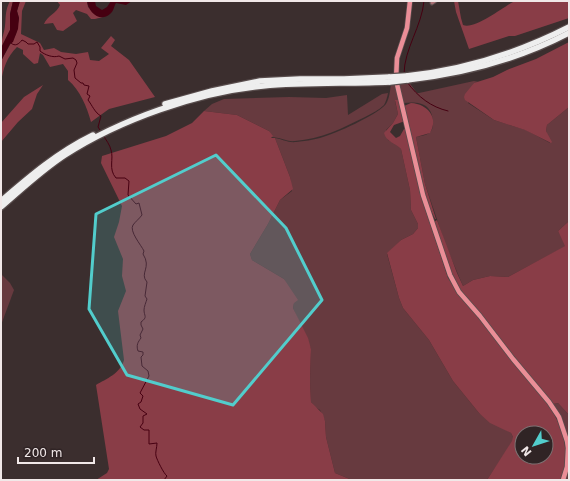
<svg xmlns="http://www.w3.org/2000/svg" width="570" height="481" font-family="'DejaVu Sans',sans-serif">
  <rect width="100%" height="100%" fill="#3b2e2e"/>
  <g fill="#673a3f">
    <path d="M394,81L399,100L395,101L398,114L393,123L386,130L388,140L398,145L401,149L410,190L411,210L418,224V228L413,234L401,240L387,254L399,298L403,308L429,340L453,381L479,413L511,433L513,437V441L487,480H352L335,473L326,437L325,421L320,410L315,407L311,402L310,380L311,349L293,308L294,303L284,279L252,260L250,254L268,224L280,200L292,191L290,177L275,138C282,139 288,143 296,142C304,141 313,140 320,138C335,134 377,115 386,104C390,97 390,90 391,83Z"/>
    <path d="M408,81L417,93H419L474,81L479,82L474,83L468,103L494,120L526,130L550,143L546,131L547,125L569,107V221L558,231L566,246L508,277L490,276L473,280L463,286L446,246L425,184L416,137C420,136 429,135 431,131C433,128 433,125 433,122C432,103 419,101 403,103L397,82Z"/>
    <path d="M388,93C387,98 386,101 384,105C379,110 372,113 365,117C343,128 321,139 295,141C287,142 280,137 271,137L269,131L237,115L204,111L212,104L224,99L289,97L326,98L347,95L348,115L382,94Z"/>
    <path d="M1,274L10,283L14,290L1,325Z"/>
    <path d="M558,403L569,415V480H565L569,451L553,404Z"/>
  </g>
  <g fill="#893d47" fill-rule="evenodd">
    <path d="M10,1H13L10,14V30L1,48C1,40 4,34 5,26C6,15 5,11 10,1Z"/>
    <path d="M20,1H26L22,11L21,34L40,43L44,50L54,48L61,52L76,54L88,52L90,60L99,61L109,54L101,48L111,36L115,40L111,46L129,60L155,97L109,109L91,122C87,107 80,90 68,80V71L63,64L50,67L43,55L40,53L38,63L34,64L23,54V50L17,47C7,57 3,68 1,83V61L16,34L19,18L17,11Z"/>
    <path d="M57,1H87L88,7L100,17H103L95,19H91L87,14L76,10L73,13L77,21L63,31L57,30L53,23L44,24C47,16 57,13 60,5Z"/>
    <path d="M454,1H458L461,18L463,25C474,30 502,8 513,2C519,0 559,1 569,1V18L515,36H509L469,49L456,12Z"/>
    <path d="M569,42V107L547,125L546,131L552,142L551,143L525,130L494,120L465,100L464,97L465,94L474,83L493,77L507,70L536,59Z"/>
    <path d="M43,85L37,94L32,109L18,122L1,142V123L24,97Z"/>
    <path d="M395,100H399L405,121L394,125L390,132L396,138L400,136L404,129L407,128L420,193L448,278L456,290L434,222L437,220L457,273L463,286L473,280L490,276L508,277L565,246L558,231L569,221V415L558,403L553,404L551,409C565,432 570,455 561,480H487L512,441L513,437L511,433L490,423L479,413L453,381L429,340L403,308L399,298L387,253L401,240L413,234L418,228V224L411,210L410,190L401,149C396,143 386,142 384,133L393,123L398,114ZM522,433H546V457H522Z"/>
    <path d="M411,103C428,104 439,118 430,133L416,137L425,184L436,219H435L425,198L404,106Z"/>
    <path d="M204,111L237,115L269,131L273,136L271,138H275L290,177L293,189L280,200L268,224L250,254L252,260L284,279L298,300L294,303L293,308L308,338L311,349L310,380L311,402L323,414L325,421L326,437L335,473L352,480H96L107,473L109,469L96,385C106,379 121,373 124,360L118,311L126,291L122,276L123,259L114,237L119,222L122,206L101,163L102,156L166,136L192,123Z"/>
  </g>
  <g fill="#460011">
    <path d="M13,1H20L17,11L19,18L18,29L13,42L10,44L1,61V48L10,30V14Z"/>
    <path d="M87,1H95L96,6L102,10L107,7L111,1H132L126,5L116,3C114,6 114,11 110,14C100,23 88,12 87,1Z"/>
  </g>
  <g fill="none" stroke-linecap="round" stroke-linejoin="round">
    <g stroke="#460011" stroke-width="1">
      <path d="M11,43C15,47 19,44 22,40L26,42L28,44H34L37,42L40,47V51C45,55 53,58 59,56L65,59L73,58L76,60L77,63L74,70L75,78L81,83H83L84,85L89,86L87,94L90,96L88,100C92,105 95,113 101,116L98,127L102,133"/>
      <path d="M404,74C404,49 422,26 424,1"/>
      <path d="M407,82C418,97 431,107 448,111"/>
      <path d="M103,135C106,140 110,145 111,150C114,159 108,169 116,178H125L129,181L128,195L136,204L139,203L142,215C139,219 135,222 133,225C129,231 141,245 144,251L143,254C152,268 139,273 147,282L145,296L147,299C146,302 144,307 144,310C144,316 148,317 141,322V325L143,329L140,335L141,338C138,342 136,345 138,351L143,352V355L141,357L142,366L148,371L149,376L140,393L143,396L141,402L138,404L140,409L147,414L143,416V423L140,427L144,430H149V444L157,443C157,447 155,453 156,456C157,460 164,474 167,476L164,480"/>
    </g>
    <g stroke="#584c4c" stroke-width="5">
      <path id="street" d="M432,3L435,1"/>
    </g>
    <g stroke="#584c4c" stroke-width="6">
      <path id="secondary" d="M410,1L407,28L397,58L396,80L423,195L450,275L459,292L480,316L513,359L549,402L559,417L567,441L568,448L567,467L563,480"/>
    </g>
    <g stroke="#584c4c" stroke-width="8">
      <g id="highway">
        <path d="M406,76C463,70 518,53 569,27"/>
        <path d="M407,80C462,74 519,59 569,33"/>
        <path d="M165,104L212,91L260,81L300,79H344L390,77"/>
        <path d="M1,201C30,176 58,152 93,135"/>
        <path d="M1,207C22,189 42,170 65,155C119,120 198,92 263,86C306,82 348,84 390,82"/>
      </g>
    </g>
    <use href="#street" stroke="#a86e73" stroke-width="3"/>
    <use href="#secondary" stroke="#ea8e97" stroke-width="4.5"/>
    <use href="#highway" stroke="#eee" stroke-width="5.5"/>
    <g stroke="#584c4c" stroke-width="8" stroke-linecap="butt">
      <g id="highway-bridge">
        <path d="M390,77L406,76"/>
        <path d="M390,82L407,80"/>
      </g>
    </g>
    <use href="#highway-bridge" stroke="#eee" stroke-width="5.5"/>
  </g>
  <path fill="#52cdcc" fill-opacity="0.2" stroke="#52cdcc" stroke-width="3" stroke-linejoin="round" d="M216,155L286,228L322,300L233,405L127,375L89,309L96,214Z"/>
  <rect width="570" height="481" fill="none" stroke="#f1e8e8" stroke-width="4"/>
  <g transform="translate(534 445) rotate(231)"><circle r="19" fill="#302425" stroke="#7d7273"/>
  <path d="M0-3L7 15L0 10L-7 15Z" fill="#52cdcc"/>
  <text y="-6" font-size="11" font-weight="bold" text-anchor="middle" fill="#f1e8e8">N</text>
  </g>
  <path d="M18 457v6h76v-6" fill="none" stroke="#f1e8e8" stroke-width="2"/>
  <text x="24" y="457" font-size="12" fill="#f1e8e8" stroke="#302425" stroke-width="3" paint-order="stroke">200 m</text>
</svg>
